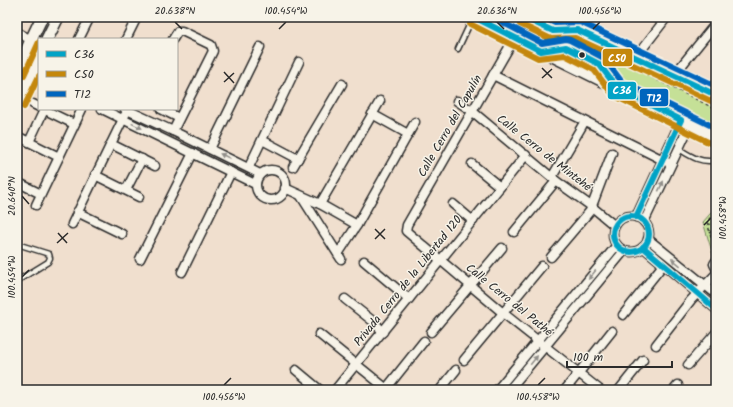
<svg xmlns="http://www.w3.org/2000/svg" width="733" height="407" font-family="Kalam,sans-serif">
  <rect width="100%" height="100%" fill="#f0dfce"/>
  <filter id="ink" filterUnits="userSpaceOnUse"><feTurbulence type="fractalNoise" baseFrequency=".025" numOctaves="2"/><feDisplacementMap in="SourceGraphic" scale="8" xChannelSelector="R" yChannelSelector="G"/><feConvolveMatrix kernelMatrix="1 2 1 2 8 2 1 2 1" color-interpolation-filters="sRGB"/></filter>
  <g filter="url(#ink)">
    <g fill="#c5e097" stroke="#788661">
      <path d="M494,17H520L525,21L538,28L593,43L716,102V127Z"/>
      <path d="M716,207V252L713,255L703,222Z"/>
    </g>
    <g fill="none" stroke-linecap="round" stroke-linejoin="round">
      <g stroke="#2b2b2b" stroke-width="7">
        <g id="service">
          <path d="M523,17L553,31L571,30"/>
          <path d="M458,49L473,17"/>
          <path d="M547,50L566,47L599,64L612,81"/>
          <path d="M679,149C690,156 702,164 716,160"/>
          <path d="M17,244L49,254L50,258L48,262L17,281"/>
          <path d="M17,315L18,327"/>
        </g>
      </g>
      <g stroke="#2b2b2b" stroke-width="11">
        <g id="minor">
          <path d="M569,26L574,17"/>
          <path d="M17,32L31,40"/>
          <path d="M515,37L407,225L406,231L503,313L600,390"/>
          <path d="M79,39L90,17"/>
          <path d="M126,39L137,17"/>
          <path d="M173,39L178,31H182L211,45L213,51L173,131"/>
          <path d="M636,57L667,17"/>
          <path d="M31,75L39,78"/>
          <path d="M493,75L671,164"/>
          <path d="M674,75L716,23"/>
          <path d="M457,101L472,111L556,181L591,206L615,226"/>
          <path d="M33,104L39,107"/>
          <path d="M43,109L74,124"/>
          <path d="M102,109L255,184"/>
          <path d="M125,109L173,131L260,174"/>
          <path d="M161,109L179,118"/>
          <path d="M372,114L408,134"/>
          <path d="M17,136L59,157"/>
          <path d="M262,140L298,159"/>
          <path d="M29,142L44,110"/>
          <path d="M111,144L155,166"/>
          <path d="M210,149L260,47"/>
          <path d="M472,164L500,187"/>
          <path d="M249,167L299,62"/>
          <path d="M293,167L342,84"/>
          <circle cx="271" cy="185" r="15"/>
          <path d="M95,175L139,197"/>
          <path d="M552,177L582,126"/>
          <path d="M17,182L41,194"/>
          <path d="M285,188L320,204L357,225"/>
          <path d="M126,190L142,159"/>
          <path d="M301,196L341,259"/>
          <path d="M320,204L380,101"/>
          <path d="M453,204L473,221"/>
          <path d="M36,205L82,109"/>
          <path d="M77,212L122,234"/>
          <circle cx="631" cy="234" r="18"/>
          <path d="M636,217L681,120"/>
          <path d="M644,222L690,125"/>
          <path d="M72,224L125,115"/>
          <path d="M514,232L556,181"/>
          <path d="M648,239L716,294"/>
          <path d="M643,247L716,309"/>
          <path d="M338,254L357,225L415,122"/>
          <path d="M551,257L590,211L612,153"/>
          <path d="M140,259L193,153"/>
          <path d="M364,261L409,299"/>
          <path d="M716,261L714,264L716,268"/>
          <path d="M182,272L231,172"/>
          <path d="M345,299L374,322L383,332"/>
          <path d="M623,315L663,265"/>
          <path d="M431,332L502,248"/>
          <path d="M319,334L388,390"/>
          <path d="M656,345L691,300L716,274"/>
          <path d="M464,360L542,266"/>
          <path d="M688,365L716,333"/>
          <path d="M296,370L320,390"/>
          <path d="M335,390L526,155"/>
          <path d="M385,390L424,341"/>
          <path d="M440,390L456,370"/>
          <path d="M497,390L617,245"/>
          <path d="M509,390L624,251"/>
          <path d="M565,390L612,331"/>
          <path d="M619,390L643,360"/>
          <path d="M674,390L678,385"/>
        </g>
      </g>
      <g stroke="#2b2b2b" stroke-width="14">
        <g id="secondary">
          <path d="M474,17L716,137"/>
          <path d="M551,17L716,95"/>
          <path d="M47,39L58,17"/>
          <path d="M17,72L31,40L42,17"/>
          <path d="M17,104L39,57"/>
        </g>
      </g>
      <g stroke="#2b2b2b" stroke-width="1.5" stroke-dasharray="3 3" stroke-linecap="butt">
        <path d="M509,17L534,30L551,37L570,40L592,48L620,62L716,109"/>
        <path d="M708,224L716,225"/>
        <path d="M710,233L716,225"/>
        <path d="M716,254L707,222L716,210"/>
      </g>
      <use href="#service" stroke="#f7f3e8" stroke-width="4"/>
      <use href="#minor" stroke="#f7f3e8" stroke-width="8"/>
      <use href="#secondary" stroke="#f7f3e8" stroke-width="11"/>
      <g stroke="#f7f3e8" stroke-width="9">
        <g id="bus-1">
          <path d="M474,17L541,51L566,47L599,64L617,88L681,120L636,217"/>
          <path d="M523,17L553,31L577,30L716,95"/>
          <circle cx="631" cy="234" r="18"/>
          <path d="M643,247L716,309"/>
        </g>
      </g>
      <g stroke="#f7f3e8" stroke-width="9">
        <g id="bus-2">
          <path d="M470,24L538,58L565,55L594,70L613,95L712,144"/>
          <path d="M520,24L551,39L575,38L713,102"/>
          <path d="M24,75L39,42"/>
          <path d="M24,107L39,76"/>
        </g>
      </g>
      <g stroke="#f7f3e8" stroke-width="9">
        <g id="bus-3">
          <path d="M492,17L542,43L566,39L570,40L604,58L622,82L716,128"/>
          <path d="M542,17L555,23L580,22L716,86"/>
        </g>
      </g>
      <use href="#bus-1" stroke="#02a3c6" stroke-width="6"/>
      <use href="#bus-2" stroke="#c4870b" stroke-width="6"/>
      <use href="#bus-3" stroke="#0065bd" stroke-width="6"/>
    </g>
    <defs><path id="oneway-solid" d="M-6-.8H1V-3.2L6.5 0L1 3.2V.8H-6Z"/></defs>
    <g fill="#918f8a">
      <use href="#oneway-solid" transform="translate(137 126) rotate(26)"/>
      <use href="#oneway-solid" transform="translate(225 156) rotate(-154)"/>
      <use href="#oneway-solid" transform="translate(661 186) rotate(-64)"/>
      <use href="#oneway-solid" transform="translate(676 262) rotate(-141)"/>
      <use href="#oneway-solid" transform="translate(592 275) rotate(129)"/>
      <use href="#oneway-solid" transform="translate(534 360) rotate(-51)"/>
    </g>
  </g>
  <path fill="none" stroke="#2b2b2b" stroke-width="1.5" d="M175,22L182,29M497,22L504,29M279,29L286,22M593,29L600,22M542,68L552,78M224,72L234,83M542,78L552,69M224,82L234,73M22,196L29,204M704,225L711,218M375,229L385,239M58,233L67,243M375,239L385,229M57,243L68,233M22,277L29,270M224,385L231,378M538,385L545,378"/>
  <circle fill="#2b2b2b" stroke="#f7f3e8" stroke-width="1.5" cx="582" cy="55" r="3.5"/>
  <g text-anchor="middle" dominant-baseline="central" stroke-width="3" stroke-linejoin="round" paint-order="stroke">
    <g font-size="12" fill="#2b2b2b" stroke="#f7f3e8">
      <text transform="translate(450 126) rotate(-60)">Calle Cerro del Capulín</text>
      <text transform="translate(544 153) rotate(38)">Calle Cerro de Mintehé</text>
      <text transform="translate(408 281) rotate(-51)">Privada Cerro de la Libertad 120</text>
      <text transform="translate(509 300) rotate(39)">Calle Cerro del Pathé</text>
    </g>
  </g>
  <g stroke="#f7f3e8" stroke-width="1.5">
    <rect x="602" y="48" width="31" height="19" rx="4" fill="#c4870b"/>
    <rect x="607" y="81" width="30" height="19" rx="4" fill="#02a3c6"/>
    <rect x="639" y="88" width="30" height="19" rx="4" fill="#0065bd"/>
  </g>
  <g font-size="11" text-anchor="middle" font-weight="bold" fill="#fff">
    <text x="617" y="62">C50</text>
    <text x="622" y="94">C36</text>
    <text x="654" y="102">T12</text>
  </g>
  <rect width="733" height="407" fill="none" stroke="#f7f3e8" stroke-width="44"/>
  <rect x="38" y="38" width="140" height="72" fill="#f7f3e8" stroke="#a5a39c"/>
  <rect x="46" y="51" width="20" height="6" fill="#02a3c6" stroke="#a5a39c"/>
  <text x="74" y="58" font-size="12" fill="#2b2b2b">C36</text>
  <rect x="46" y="71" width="20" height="6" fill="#c4870b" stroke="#a5a39c"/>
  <text x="74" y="78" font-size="12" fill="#2b2b2b">C50</text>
  <rect x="46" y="91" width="20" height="6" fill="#0065bd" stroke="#a5a39c"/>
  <text x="74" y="98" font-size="12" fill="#2b2b2b">T12</text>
  <path d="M567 361v6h105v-6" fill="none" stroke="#2b2b2b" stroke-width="2"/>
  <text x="573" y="361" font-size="12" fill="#2b2b2b" stroke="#f7f3e8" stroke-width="3" paint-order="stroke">100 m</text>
  <rect x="22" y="22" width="689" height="363" fill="none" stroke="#2b2b2b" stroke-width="1.5"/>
  <g font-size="10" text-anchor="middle" fill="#2b2b2b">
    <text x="175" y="14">20.638°N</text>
    <text x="286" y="14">100.454°W</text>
    <text x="497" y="14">20.636°N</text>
    <text x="600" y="14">100.456°W</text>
    <text transform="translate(11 196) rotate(-90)" y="4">20.640°N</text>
    <text transform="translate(722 218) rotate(-90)" y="4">100.458°W</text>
    <text transform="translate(11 277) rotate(-90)" y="4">100.454°W</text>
    <text x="224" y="400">100.456°W</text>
    <text x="538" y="400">100.458°W</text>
  </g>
</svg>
